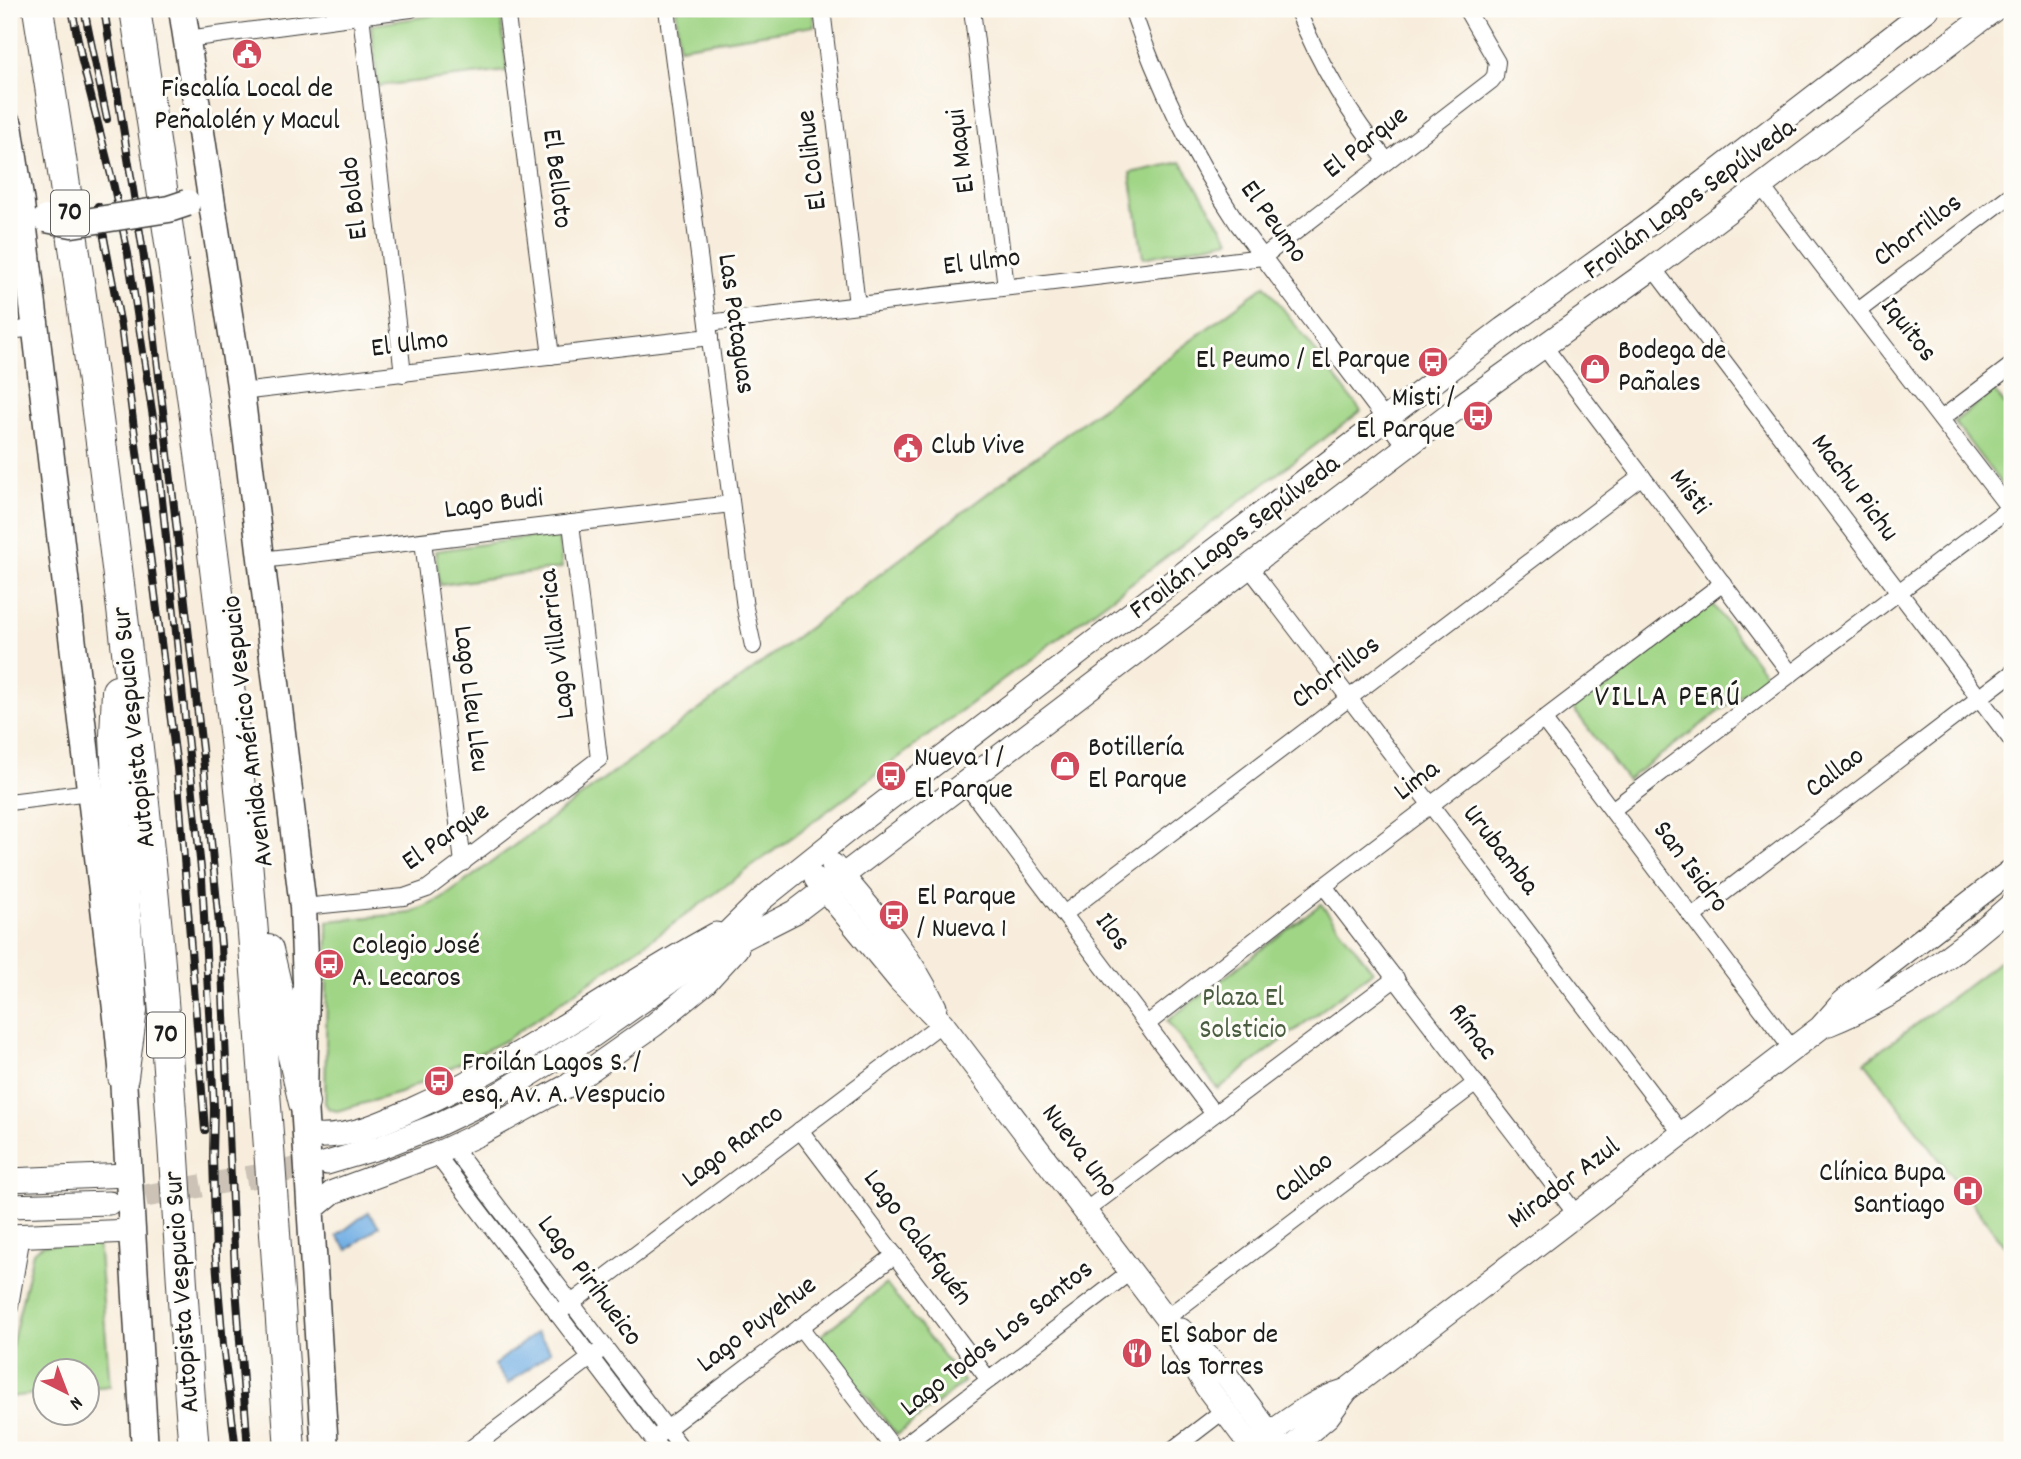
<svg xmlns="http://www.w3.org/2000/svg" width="2021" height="1459" font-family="Dekko,sans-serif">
  <rect width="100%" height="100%" fill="#fdfcf7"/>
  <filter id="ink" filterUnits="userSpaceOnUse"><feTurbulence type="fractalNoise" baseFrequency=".0143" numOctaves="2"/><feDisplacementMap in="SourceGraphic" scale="14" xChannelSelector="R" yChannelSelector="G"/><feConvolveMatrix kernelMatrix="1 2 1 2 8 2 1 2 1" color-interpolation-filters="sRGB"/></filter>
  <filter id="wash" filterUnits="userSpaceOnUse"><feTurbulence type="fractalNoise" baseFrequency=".00686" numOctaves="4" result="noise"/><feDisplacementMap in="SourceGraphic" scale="28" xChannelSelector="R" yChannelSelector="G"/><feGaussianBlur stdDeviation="1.57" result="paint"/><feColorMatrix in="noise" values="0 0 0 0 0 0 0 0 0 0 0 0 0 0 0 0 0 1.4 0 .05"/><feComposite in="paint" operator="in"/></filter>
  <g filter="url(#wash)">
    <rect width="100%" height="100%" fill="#f8eddc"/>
    <g fill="#a0d586" stroke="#5e7851" stroke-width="2">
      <path d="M472,9H500L507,71L378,86L371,25Z"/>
      <path d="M676,9H813L814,26L679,47Z"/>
      <path d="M1181,162L1230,240L1143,258L1130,173Z"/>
      <path d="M1265,285L1361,411L802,830L676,922L506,1040L400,1093L337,1111L329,1109L325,1103L328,921L411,913L440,900L711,701Z"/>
      <path d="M1994,391L2012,414V477L2002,485L1954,422Z"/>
      <path d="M558,533L562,568L440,585L435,551Z"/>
      <path d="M1711,602L1767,676L1627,780L1572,707Z"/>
      <path d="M1321,904L1373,971L1218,1089L1167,1021Z"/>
      <path d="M2012,952V1255L1865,1062Z"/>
      <path d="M98,1241L110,1386L88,1388V1372H46L45,1393L9,1397V1358L33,1252L43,1245Z"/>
      <path d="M886,1284L964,1382L897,1435L819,1337Z"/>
    </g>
    <g fill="#72afe4" stroke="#476680" stroke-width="2">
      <path d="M368,1212L379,1226L348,1250L337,1236Z"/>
      <path d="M537,1332L551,1351L508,1384L494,1365Z"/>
    </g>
  </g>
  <g filter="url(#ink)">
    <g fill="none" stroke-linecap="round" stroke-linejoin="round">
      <path stroke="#ccc3b6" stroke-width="23" stroke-dasharray="23 11" stroke-linecap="butt" d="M112,1202L323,1164"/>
      <g stroke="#3d3b39" stroke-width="18">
        <g id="street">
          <path d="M506,9L551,356"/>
          <path d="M667,9L745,608L753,646"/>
          <path d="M822,9L857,305"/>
          <path d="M972,9L1006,287"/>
          <path d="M1132,9C1158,86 1193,156 1238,224L1406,447"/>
          <path d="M1297,9C1320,65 1349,115 1387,161"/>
          <path d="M361,15L403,374"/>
          <path d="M187,39L411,9"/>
          <path d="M1762,187L2009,508"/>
          <path d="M1653,268L2012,741"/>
          <path d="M1858,311L2012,194"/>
          <path d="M708,323L1263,257L1491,81L1495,76L1497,62L1466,9"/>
          <path d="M9,331L35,328"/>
          <path d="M1543,345L1791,674"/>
          <path d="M241,392L710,337"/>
          <path d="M1941,419L2012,365"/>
          <path d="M423,541L463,863"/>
          <path d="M262,560L731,504"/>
          <path d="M1249,567L1682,1134"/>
          <path d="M1543,719L1792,1049"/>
          <path d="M965,783L1214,1114"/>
          <path d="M9,802L90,792"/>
          <path d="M1612,810L2012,506"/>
          <path d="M1324,886L1576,1214"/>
          <path d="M303,907L404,897L427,889L599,759L571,523"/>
          <path d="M1064,914L1642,476"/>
          <path d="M1692,917L2012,673"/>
          <path d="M1147,1024L1324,886L1723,583"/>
          <path d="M800,1130L989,1380"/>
          <path d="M452,1146L683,1450"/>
          <path d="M436,1154L661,1450"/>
          <path d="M1085,1211L1396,978"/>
          <path d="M9,1312L22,1235"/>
          <path d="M557,1314L942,1023"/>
          <path d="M1166,1318L1476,1083"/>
          <path d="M800,1327L895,1450"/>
          <path d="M660,1434L895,1255"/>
          <path d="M469,1450L597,1353"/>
          <path d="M898,1450L1131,1271"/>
          <path d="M1172,1450L1223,1411"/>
        </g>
      </g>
      <g stroke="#3d3b39" stroke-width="25">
        <g id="secondary">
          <path d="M833,865C871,910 910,953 935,1007"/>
          <path d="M816,879L900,981L942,1023L1166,1318L1206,1386L1254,1450"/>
          <path d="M711,949L762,899L852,827L1503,329L1649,224L1928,9"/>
          <path d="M1829,1024C1896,997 1959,952 2012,904"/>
          <path d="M306,1135C343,1141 380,1124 413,1109C520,1061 613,990 716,934"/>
          <path d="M327,1163L381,1147L435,1126L491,1099L592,1036L699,961L795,912L1460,406L1653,268L1995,9"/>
          <path d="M9,1180L127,1175"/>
          <path d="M9,1206L109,1203"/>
          <path d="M310,1211L333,1192L436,1154L479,1134L569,1085L654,1025L705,983L737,948"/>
          <path d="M9,1236L131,1231"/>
          <path d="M1181,1330L1227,1376L1282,1450"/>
          <path d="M1260,1441C1288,1420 1313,1400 1347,1390"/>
          <path d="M1288,1450L1328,1416L1347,1390L1820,1028L1842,1003L1869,980L2012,870"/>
        </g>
      </g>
      <g stroke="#3d3b39" stroke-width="29">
        <g id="primary">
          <path d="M182,9L241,392L303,907L306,982L304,1103L325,1450"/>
          <path d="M9,125L21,204L118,1026L123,1077L145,1450"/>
        </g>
      </g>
      <g stroke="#3d3b39" stroke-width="32">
        <g id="highway">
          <path d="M38,9C86,311 126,614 156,920C173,1096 179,1273 194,1450"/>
          <path d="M135,9C178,292 221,576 247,861C264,1057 276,1254 290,1450"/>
          <path d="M117,691L115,736L119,826L132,1010L123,1077"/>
          <path d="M268,950L304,1103"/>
        </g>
      </g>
      <use href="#street" stroke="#fff" stroke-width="16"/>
      <use href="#secondary" stroke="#fff" stroke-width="23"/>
      <use href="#primary" stroke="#fff" stroke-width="26"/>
      <use href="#highway" stroke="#fff" stroke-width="30"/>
      <g stroke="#1c1c1c" stroke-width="8">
        <g id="rail">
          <path d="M72,9L82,61L114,187L128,254L154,424L202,878L214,1107L213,1157L216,1257"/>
          <path d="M84,9L107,119"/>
          <path d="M104,9L149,289L204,767L221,945L235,1273L248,1450"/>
          <path d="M98,206L121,326L177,768L205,1130"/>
          <path d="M215,1249L223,1345L236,1450"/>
        </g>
      </g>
      <use href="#rail" stroke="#fdfcf7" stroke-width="5" stroke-dasharray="16" stroke-linecap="butt"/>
      <g stroke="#3d3b39" stroke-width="29" stroke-linecap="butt">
        <path id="primary-bridge" d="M46,219L72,224L169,209L187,203"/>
      </g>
      <use href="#primary-bridge" stroke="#fff" stroke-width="26"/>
    </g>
  </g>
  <defs>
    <g id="civic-disc" transform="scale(1.575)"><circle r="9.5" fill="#d1495b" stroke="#fdfcf7"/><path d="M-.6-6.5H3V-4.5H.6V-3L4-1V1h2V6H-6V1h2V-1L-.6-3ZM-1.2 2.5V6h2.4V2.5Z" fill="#fff"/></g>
    <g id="bus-disc" transform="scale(1.575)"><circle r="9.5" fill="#d1495b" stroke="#fdfcf7"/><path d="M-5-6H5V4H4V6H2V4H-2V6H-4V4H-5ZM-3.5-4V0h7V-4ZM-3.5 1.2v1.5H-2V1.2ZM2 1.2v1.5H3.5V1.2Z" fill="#fff"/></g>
    <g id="shop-disc" transform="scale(1.575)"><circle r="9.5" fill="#d1495b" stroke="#fdfcf7"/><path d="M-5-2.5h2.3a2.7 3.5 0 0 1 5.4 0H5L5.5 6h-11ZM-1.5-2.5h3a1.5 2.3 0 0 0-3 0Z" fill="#fff"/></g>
    <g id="hospital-disc" transform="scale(1.575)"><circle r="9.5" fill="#d1495b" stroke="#fdfcf7"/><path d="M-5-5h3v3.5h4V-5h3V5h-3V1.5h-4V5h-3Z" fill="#fff"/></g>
    <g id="restaurant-disc" transform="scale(1.575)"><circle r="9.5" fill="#d1495b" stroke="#fdfcf7"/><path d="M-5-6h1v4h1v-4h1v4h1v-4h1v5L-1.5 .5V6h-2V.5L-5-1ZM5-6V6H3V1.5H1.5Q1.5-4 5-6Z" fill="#fff"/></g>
  </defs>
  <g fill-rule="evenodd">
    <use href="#civic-disc" x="247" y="54"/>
    <use href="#bus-disc" x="1433" y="362"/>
    <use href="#shop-disc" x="1595" y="369"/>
    <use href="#bus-disc" x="1478" y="416"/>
    <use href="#civic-disc" x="908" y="448"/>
    <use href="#shop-disc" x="1065" y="766"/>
    <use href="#bus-disc" x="891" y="776"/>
    <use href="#bus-disc" x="894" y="915"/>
    <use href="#bus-disc" x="329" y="964"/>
    <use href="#bus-disc" x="439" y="1081"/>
    <use href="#hospital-disc" x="1968" y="1191"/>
    <use href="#restaurant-disc" x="1137" y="1353"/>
  </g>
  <g text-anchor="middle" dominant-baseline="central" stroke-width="6" stroke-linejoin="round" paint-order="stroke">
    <g fill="#fdfcf7" stroke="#605f5e" stroke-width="2">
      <rect x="51" y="190.5" width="38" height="45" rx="5"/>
      <rect x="147" y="1012.5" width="38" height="45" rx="5"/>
    </g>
    <g font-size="26" font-weight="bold" fill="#1c1c1c">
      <text x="70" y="213">70</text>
      <text x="166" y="1035">70</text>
    </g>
    <g font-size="28" fill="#1c1c1c" stroke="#fdfcf7" text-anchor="start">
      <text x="247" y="91" text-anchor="middle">Fiscalía Local de<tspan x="247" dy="32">Peñalolén y Macul</tspan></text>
      <text x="1618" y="353">Bodega de<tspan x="1618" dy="32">Pañales</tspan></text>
      <text x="1410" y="362" text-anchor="end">El Peumo / El Parque</text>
      <text x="1455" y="400" text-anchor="end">Misti /<tspan x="1455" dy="32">El Parque</tspan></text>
      <text x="931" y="448">Club Vive</text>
      <text x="1088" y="750">Botillería<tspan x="1088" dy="32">El Parque</tspan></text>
      <text x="914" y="760">Nueva 1 /<tspan x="914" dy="32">El Parque</tspan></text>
      <text x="917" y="899">El Parque<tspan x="917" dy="32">/ Nueva 1</tspan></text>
      <text x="352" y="948">Colegio José<tspan x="352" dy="32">A. Lecaros</tspan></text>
      <text x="462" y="1065">Froilán Lagos S. /<tspan x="462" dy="32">esq. Av. A. Vespucio</tspan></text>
      <text x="1945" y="1175" text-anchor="end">Clínica Bupa<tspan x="1945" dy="32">Santiago</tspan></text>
      <text x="1160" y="1337">El Sabor de<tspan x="1160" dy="32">las Torres</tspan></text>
    </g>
    <g font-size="28" fill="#1c1c1c" stroke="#fdfcf7">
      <text transform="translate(1367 144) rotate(-38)">El Parque</text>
      <text transform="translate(963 151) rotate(-97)">El Maqui</text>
      <text transform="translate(814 160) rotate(-97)">El Colihue</text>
      <text transform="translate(555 179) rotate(83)">El Belloto</text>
      <text transform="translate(356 198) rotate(-97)">El Boldo</text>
      <text transform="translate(1691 201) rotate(-36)">Froilán Lagos Sepúlveda</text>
      <text transform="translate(1272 223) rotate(54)">El Peumo</text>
      <text transform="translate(1919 232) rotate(-37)">Chorrillos</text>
      <text transform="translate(982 264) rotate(-7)">El Ulmo</text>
      <text transform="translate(734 324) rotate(82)">Las Pataguas</text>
      <text transform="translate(1907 331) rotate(52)">Iquitos</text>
      <text transform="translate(410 346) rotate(-7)">El Ulmo</text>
      <text transform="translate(1853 489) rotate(53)">Machu Pichu</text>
      <text transform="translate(1688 493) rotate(53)">Misti</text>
      <text transform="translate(494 506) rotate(-7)">Lago Budi</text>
      <text transform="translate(1236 539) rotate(-37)">Froilán Lagos Sepúlveda</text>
      <text transform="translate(559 644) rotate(-97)">Lago Villarrica</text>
      <text transform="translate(1337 674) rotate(-37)">Chorrillos</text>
      <text transform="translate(469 699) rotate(83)">Lago Lleu Lleu</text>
      <text transform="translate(136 727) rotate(-96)">Autopista Vespucio Sur</text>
      <text transform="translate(250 731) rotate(-97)">Avenida Américo Vespucio</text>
      <text transform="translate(1836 774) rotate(-37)">Callao</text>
      <text transform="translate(1418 782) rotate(-37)">Lima</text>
      <text transform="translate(447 838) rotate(-35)">El Parque</text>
      <text transform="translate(1499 851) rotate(52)">Urubamba</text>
      <text transform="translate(1689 868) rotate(53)">San Isidro</text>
      <text transform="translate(1111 933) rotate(53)">Ilos</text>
      <text transform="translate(1471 1033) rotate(53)">Rímac</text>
      <text transform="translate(734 1148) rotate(-37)">Lago Ranco</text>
      <text transform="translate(1078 1152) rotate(53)">Nueva Uno</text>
      <text transform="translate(1305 1179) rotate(-37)">Callao</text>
      <text transform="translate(1565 1185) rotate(-37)">Mirador Azul</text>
      <text transform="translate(916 1239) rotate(53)">Lago Calafquén</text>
      <text transform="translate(588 1282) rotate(53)">Lago Pirihueico</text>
      <text transform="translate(184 1292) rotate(-94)">Autopista Vespucio Sur</text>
      <text transform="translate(758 1326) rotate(-37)">Lago Puyehue</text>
      <text transform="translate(998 1340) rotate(-38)">Lago Todos Los Santos</text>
    </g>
    <g font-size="28" fill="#4a5d41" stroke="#fdfcf7">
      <text x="1243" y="1000">Plaza El<tspan x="1243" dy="32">Solsticio</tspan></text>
    </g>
    <g font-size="30" letter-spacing="2" fill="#1c1c1c" stroke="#fdfcf7">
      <text x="1668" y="699">VILLA PERÚ</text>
    </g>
  </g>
  <rect width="2021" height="1459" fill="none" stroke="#fdfcf7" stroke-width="35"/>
  <g transform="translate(66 1392) rotate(138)"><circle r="33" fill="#fdfcf7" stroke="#a3a29f" stroke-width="2"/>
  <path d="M0-5L12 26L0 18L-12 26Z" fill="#d1495b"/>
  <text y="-10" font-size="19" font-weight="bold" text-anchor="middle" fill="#1c1c1c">N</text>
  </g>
</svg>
